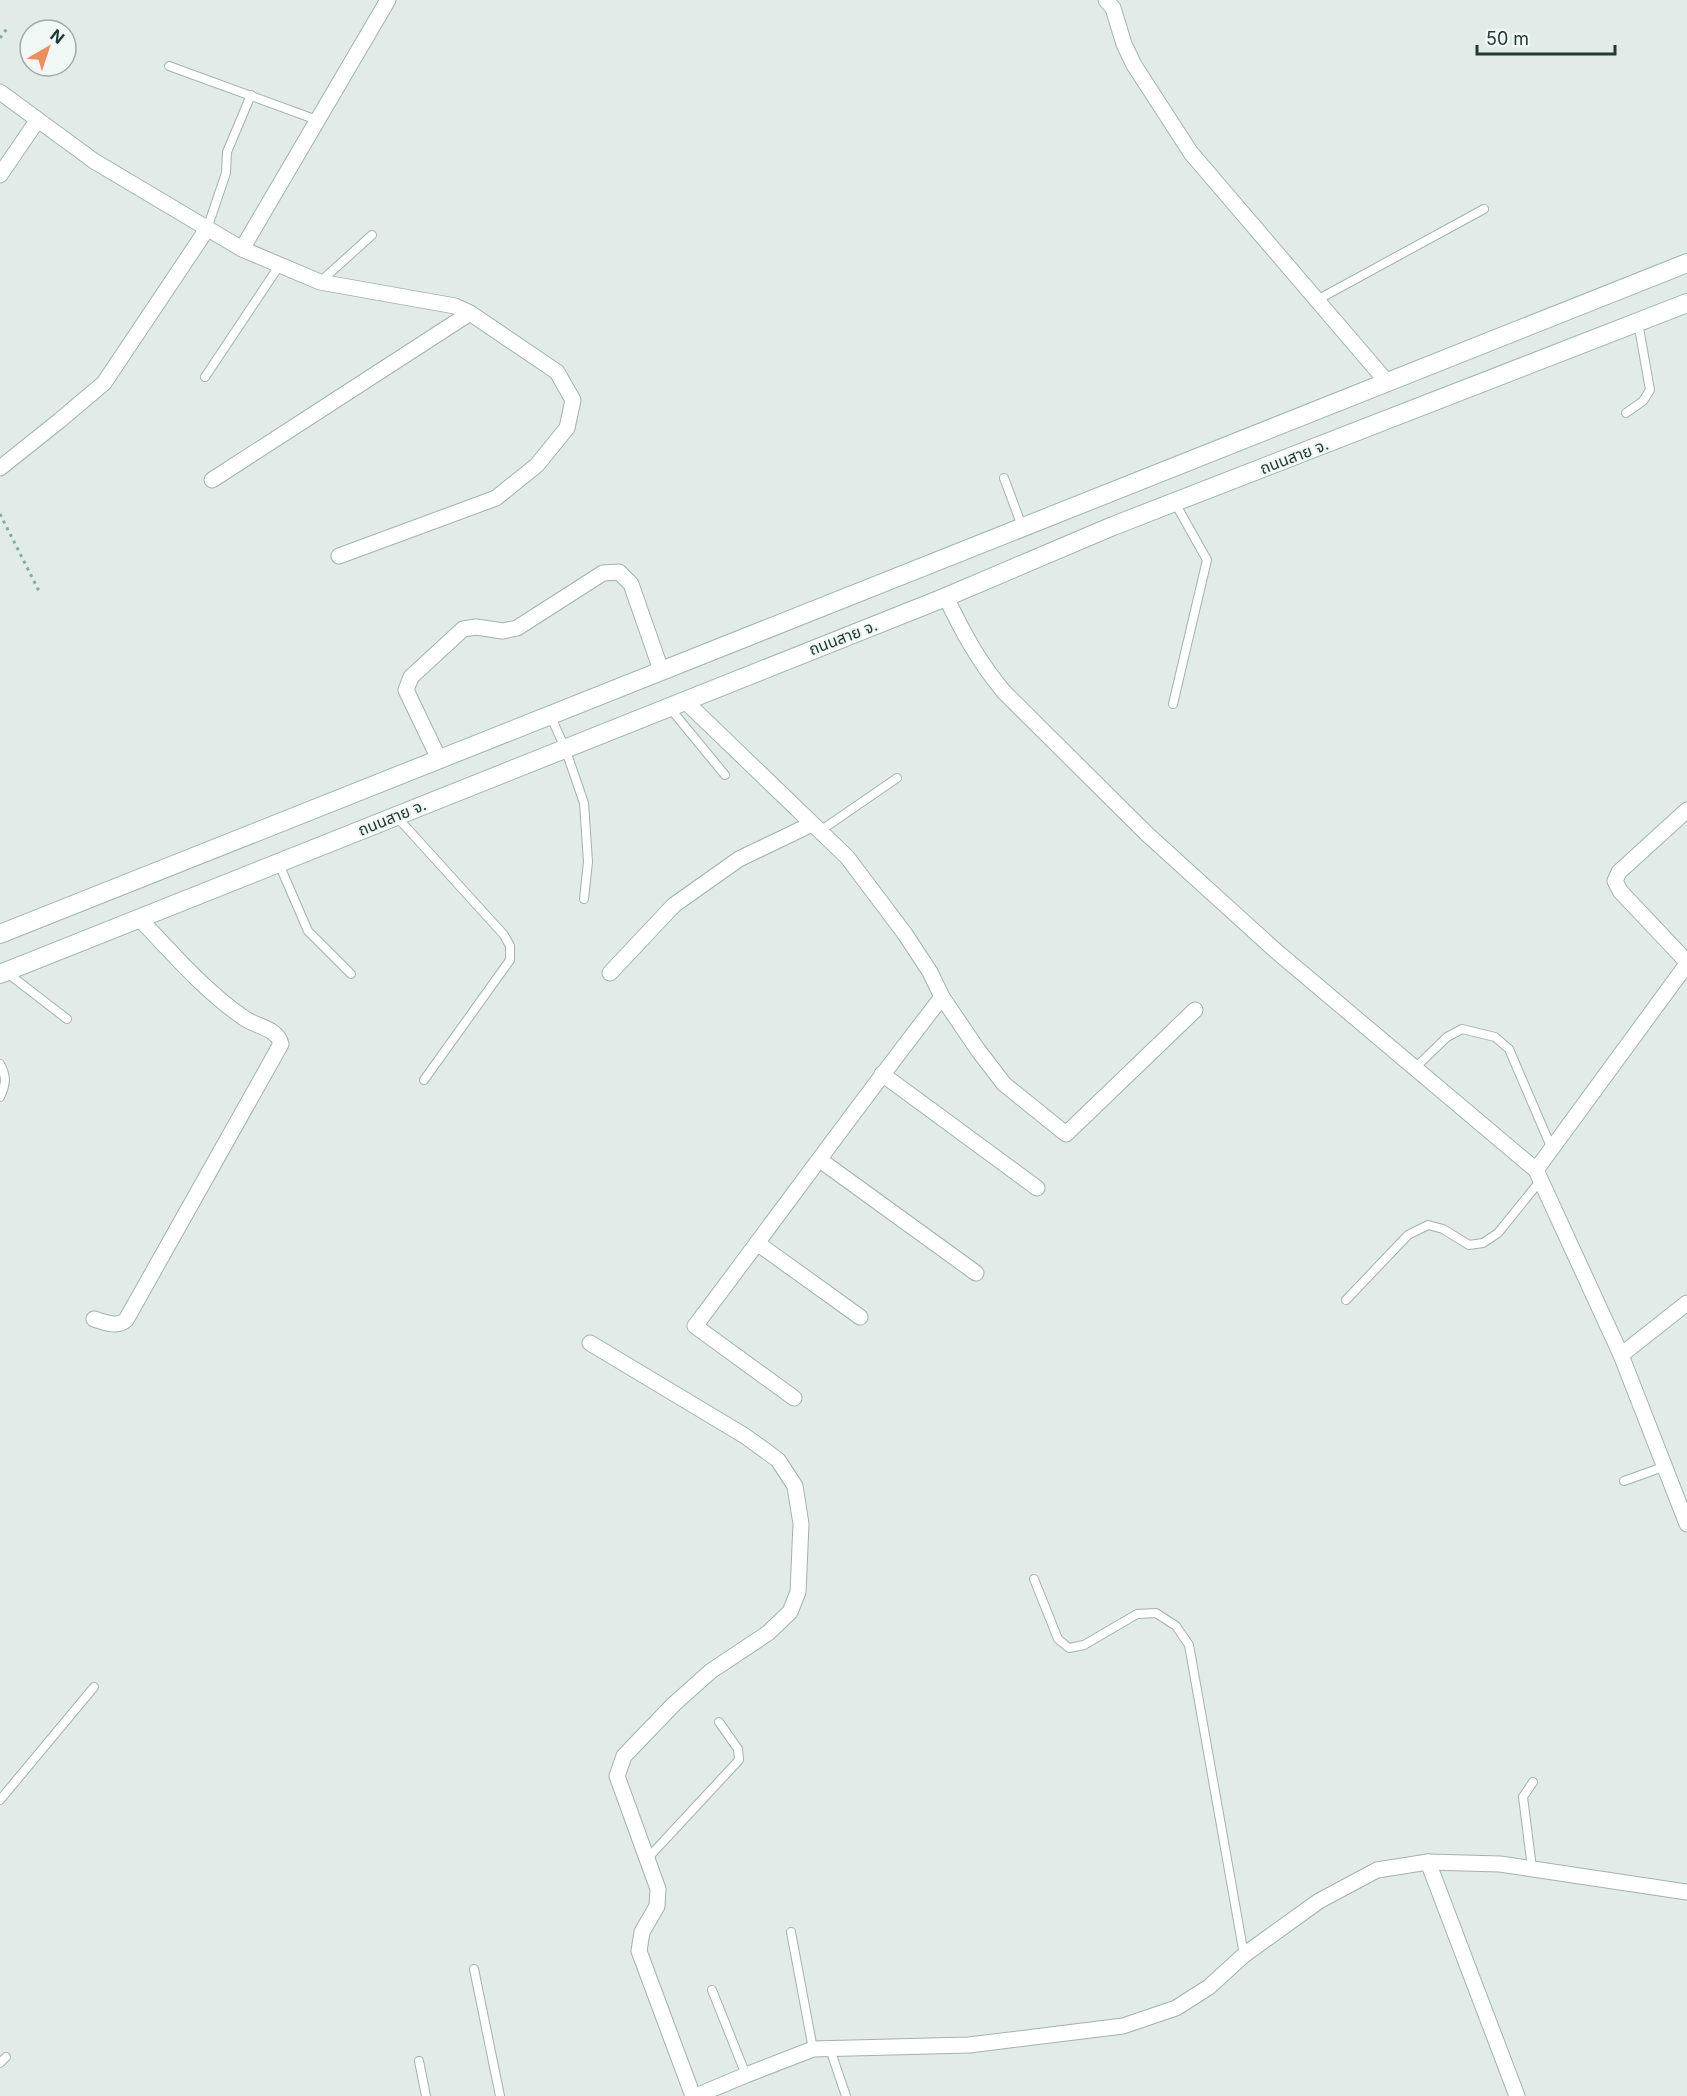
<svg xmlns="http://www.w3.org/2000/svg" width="1687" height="2096" font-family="Inter,'Noto Sans Thai',sans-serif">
  <rect width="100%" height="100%" fill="#e1ebe7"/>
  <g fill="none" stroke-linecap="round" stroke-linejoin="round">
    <g stroke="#a4b2ae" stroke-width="10">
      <g id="service">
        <path d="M169,66L317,120"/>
        <path d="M207,229L226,173L227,152L251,95"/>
        <path d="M321,281L372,235"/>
        <path d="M1317,300L1484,209"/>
        <path d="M205,377L279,266"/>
        <path d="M1626,413L1643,401L1650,390L1638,322"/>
        <path d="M1004,478L1022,526"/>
        <path d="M1173,704L1207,560L1175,503"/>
        <path d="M669,707L725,775"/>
        <path d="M550,715L565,748L584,803L588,862L584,899"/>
        <path d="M396,816L504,935L510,946V960L424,1080"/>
        <path d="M820,831L897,778"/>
        <path d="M279,864L308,931L351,974"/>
        <path d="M6,972L67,1019"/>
        <path d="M0,1064C7,1077 6,1084 0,1097"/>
        <path d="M1415,1068L1447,1037L1462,1029L1495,1037L1509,1049L1552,1149"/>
        <path d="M1346,1300L1408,1235L1428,1225L1443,1229L1469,1245L1483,1243L1498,1233L1540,1181"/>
        <path d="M1624,1481L1663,1467"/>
        <path d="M1034,1579L1058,1639L1069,1648L1084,1645L1137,1614L1156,1613L1176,1626L1189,1645L1244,1955"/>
        <path d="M0,1800L94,1687"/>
        <path d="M647,1859L739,1760L738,1749L719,1722"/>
        <path d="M1532,1868L1523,1797L1533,1782"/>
        <path d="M791,1932L813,2049"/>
        <path d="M474,1969L500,2096"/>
        <path d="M712,1990L746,2075"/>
        <path d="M830,2049L846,2096"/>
        <path d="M419,2061L426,2096"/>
        <path d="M0,2063L6,2057"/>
      </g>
    </g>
    <g stroke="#a4b2ae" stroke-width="17">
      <g id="minor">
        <path d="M1106,0L1113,8L1124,44L1134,65L1191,153L1387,382"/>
        <path d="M0,92L94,161L242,249L320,282L455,306L470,313L557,372L573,400L567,428L537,465L496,498L339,556"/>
        <path d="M0,175L37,121"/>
        <path d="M242,249L388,0"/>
        <path d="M0,468L59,421L104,383L207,229"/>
        <path d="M212,480L470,313"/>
        <path d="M946,597C963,633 979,662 1004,692L1147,834L1276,951L1536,1170L1621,1355L1687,1524"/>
        <path d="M684,700L847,857L905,934L930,972L942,997L978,1050L1004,1084L1066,1134L1195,1010"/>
        <path d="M439,759L406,690L411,677L463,629L476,627L503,631L517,628L603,573L619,572L631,584L661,670"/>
        <path d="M1687,810L1619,872L1615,881L1620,891L1687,962"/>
        <path d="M610,973L674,905L739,859L812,824"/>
        <path d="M882,1074L1037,1188"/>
        <path d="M820,1160L976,1273"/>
        <path d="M1536,1170L1687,964"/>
        <path d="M757,1243L860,1317"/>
        <path d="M94,1319C104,1322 117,1328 126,1320L281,1044C277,1028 257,1027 244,1018C205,991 172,953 139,918"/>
        <path d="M590,1343L745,1436L778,1460L795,1486L801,1524L798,1592L790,1612L768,1633L711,1671L674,1704L624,1756L617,1776L658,1889L657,1906L642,1932L639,1951L693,2096"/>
        <path d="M1621,1355L1687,1303"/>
        <path d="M794,1398L695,1326C778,1216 858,1105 942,997"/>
        <path d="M1428,1862L1517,2096"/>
        <path d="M696,2096L746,2075L813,2049L969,2045L1123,2026L1176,2008L1209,1987L1244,1955L1319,1901L1377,1870L1428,1862L1500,1864L1687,1892"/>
      </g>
    </g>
    <g stroke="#a0b6b0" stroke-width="20">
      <g id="secondary">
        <path d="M0,934L1687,263"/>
        <path d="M0,974L946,597L1113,526L1687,303"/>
      </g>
    </g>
    <g stroke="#82ada4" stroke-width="3" stroke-dasharray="3 4.5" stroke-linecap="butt">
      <path d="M0,38L8,27"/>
      <path d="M0,514L40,593"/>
    </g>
    <use href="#service" stroke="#fff" stroke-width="8"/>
    <use href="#minor" stroke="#fff" stroke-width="15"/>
    <use href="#secondary" stroke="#fff" stroke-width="18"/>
  </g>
  <g text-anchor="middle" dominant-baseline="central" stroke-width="4.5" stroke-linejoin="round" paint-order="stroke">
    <g font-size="16" fill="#223a36" stroke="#f1f7f5">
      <text transform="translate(1294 456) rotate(-21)">ถนนสาย จ.</text>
      <text transform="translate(843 637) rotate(-21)">ถนนสาย จ.</text>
      <text transform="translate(392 817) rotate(-22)">ถนนสาย จ.</text>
    </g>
  </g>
  <g transform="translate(48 48) rotate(39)"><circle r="28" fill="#f1f7f5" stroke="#9eaba9" stroke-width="1.5"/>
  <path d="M0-4.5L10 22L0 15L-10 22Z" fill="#ec8f5e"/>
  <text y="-9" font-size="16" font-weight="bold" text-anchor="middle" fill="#223a36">N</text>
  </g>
  <path d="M1477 45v9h138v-9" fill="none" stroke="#223a36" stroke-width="3"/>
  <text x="1486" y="45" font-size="18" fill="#223a36" stroke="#f1f7f5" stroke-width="4.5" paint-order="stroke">50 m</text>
</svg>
